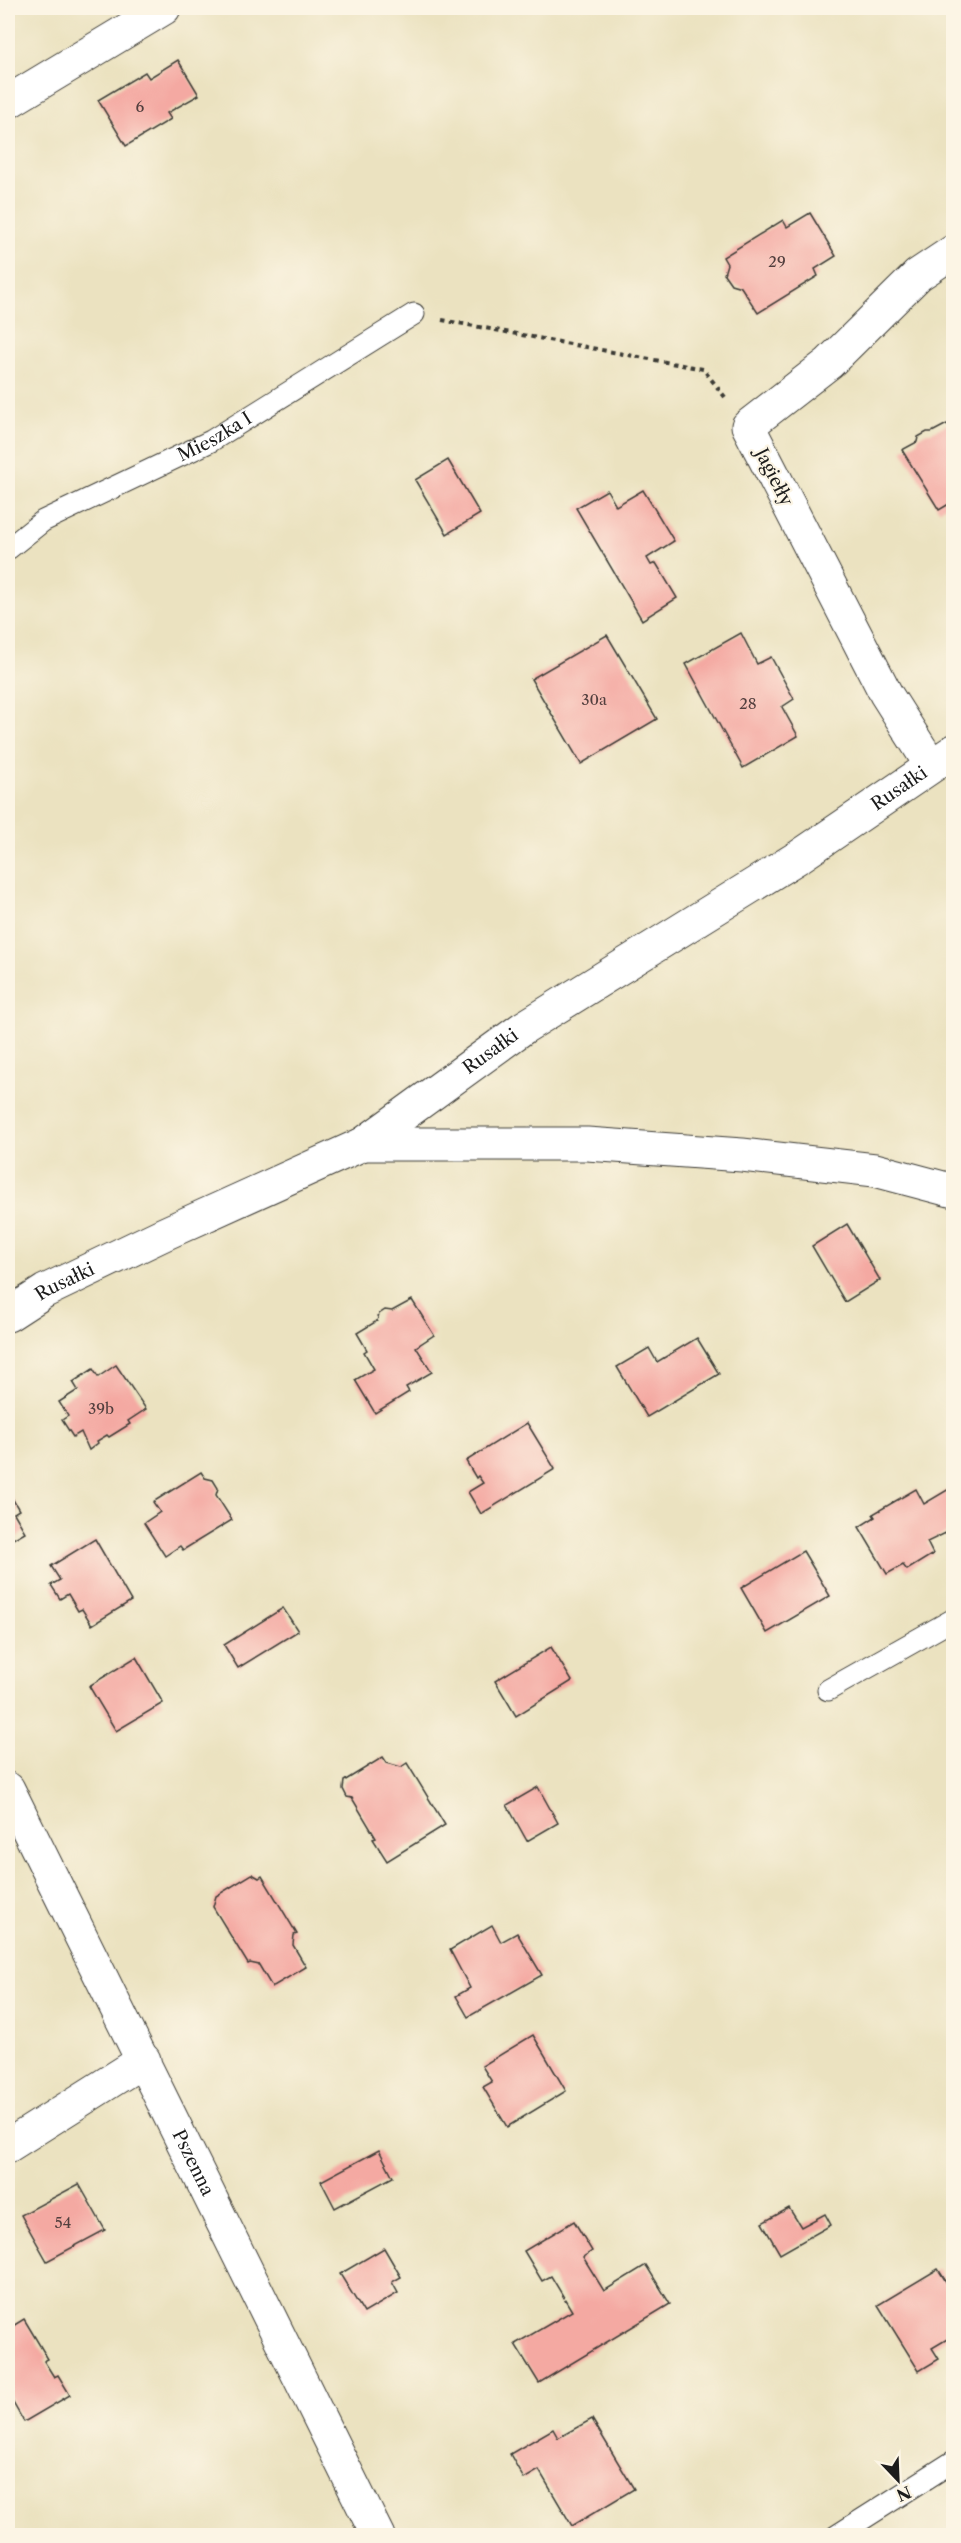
<svg xmlns="http://www.w3.org/2000/svg" width="961" height="2543" font-family="'Libre Caslon Text',serif">
  <rect width="100%" height="100%" fill="#fcf5e5"/>
  <filter id="ink" filterUnits="userSpaceOnUse"><feTurbulence type="fractalNoise" baseFrequency=".0167" numOctaves="2"/><feDisplacementMap in="SourceGraphic" scale="12" xChannelSelector="R" yChannelSelector="G"/><feConvolveMatrix kernelMatrix="1 2 1 2 8 2 1 2 1" color-interpolation-filters="sRGB"/></filter>
  <filter id="wash" filterUnits="userSpaceOnUse"><feTurbulence type="fractalNoise" baseFrequency=".008" numOctaves="4" result="noise"/><feDisplacementMap in="SourceGraphic" scale="24" xChannelSelector="R" yChannelSelector="G"/><feGaussianBlur stdDeviation="1.35" result="paint"/><feColorMatrix in="noise" values="0 0 0 0 0 0 0 0 0 0 0 0 0 0 0 0 0 1.4 0 .05"/><feComposite in="paint" operator="in"/></filter>
  <g filter="url(#wash)">
    <rect width="100%" height="100%" fill="#ebe2c0"/>
    <g id="blocks">
      <g fill="#f4a9a2">
        <path d="M178,60L199,95L167,113L171,119L126,146L98,100L145,72L149,78Z"/>
        <path d="M810,213L836,256L815,269L818,276L758,313L741,287L731,284L724,274L727,264L723,257L783,220L787,227Z"/>
        <path d="M947,424L954,435V501L939,510L902,450L917,442L918,437L927,432H932Z"/>
        <path d="M448,460L480,514L447,534L415,480Z"/>
        <path d="M607,490L616,506L643,490L674,541L647,558L651,565L656,563L677,598L642,620L576,508Z"/>
        <path d="M741,633L757,664L771,657L794,699L782,707L798,736L743,768L686,664Z"/>
        <path d="M607,635L657,719L581,764L531,679Z"/>
        <path d="M847,1224L880,1280L845,1302L812,1246Z"/>
        <path d="M412,1300L434,1335L416,1347L432,1372L406,1387L409,1392L375,1413L355,1380L374,1369L364,1352L367,1350L357,1333L377,1321L379,1314L385,1310L392,1311Z"/>
        <path d="M697,1338L719,1374L647,1417L617,1367L649,1348L657,1362Z"/>
        <path d="M116,1365L146,1409L128,1421L130,1424L109,1437L107,1435L97,1441L98,1443L89,1450L81,1432L73,1437L62,1420L68,1416L59,1402L78,1390L73,1382L93,1369L98,1377Z"/>
        <path d="M527,1423L555,1469L481,1514L468,1492L483,1483L478,1476L476,1478L466,1461Z"/>
        <path d="M201,1472L205,1478L213,1480L218,1488L216,1495L232,1520L183,1550L180,1546L165,1556L144,1523L160,1512L153,1502Z"/>
        <path d="M954,1486V1529L927,1542L933,1554L907,1570L903,1565L887,1574L859,1527L875,1517L873,1514L916,1489L924,1504Z"/>
        <path d="M8,1491L19,1510L14,1513L25,1532L8,1542Z"/>
        <path d="M95,1539L131,1601L92,1625L82,1609L78,1611L68,1594L60,1599L51,1585L60,1580L51,1566Z"/>
        <path d="M803,1551L830,1596L767,1633L741,1588Z"/>
        <path d="M283,1608L298,1631L238,1668L224,1645Z"/>
        <path d="M551,1647L572,1681L516,1716L495,1681Z"/>
        <path d="M136,1657L163,1703L116,1731L89,1686Z"/>
        <path d="M383,1757L387,1763L401,1767L407,1763L445,1825L387,1861L373,1839L376,1838L352,1798L347,1797L343,1789L344,1781Z"/>
        <path d="M538,1787L558,1823L527,1841L507,1805Z"/>
        <path d="M252,1874L259,1878L262,1876L297,1934L294,1935L293,1945L306,1967L272,1987L259,1965L250,1963L248,1964L213,1907L216,1896Z"/>
        <path d="M492,1925L501,1942L517,1933L542,1975L468,2017L456,1996L470,1988L450,1950Z"/>
        <path d="M533,2035L566,2091L507,2127L483,2087L492,2082L482,2066Z"/>
        <path d="M379,2150L393,2177L335,2208L321,2181Z"/>
        <path d="M79,2184L105,2230L47,2261L21,2215Z"/>
        <path d="M789,2208L801,2227L825,2214L831,2225L780,2254L762,2223Z"/>
        <path d="M574,2221L592,2251L583,2257L604,2291L646,2265L670,2304L539,2383L515,2344L572,2311L551,2276L542,2281L524,2251Z"/>
        <path d="M384,2248L401,2277L392,2282L398,2293L364,2313L340,2274Z"/>
        <path d="M938,2269L954,2294V2335L932,2348L939,2359L919,2371L878,2305Z"/>
        <path d="M24,2319L48,2359L44,2361L54,2377L58,2375L70,2395L24,2422L8,2394V2329Z"/>
        <path d="M592,2419L634,2489L572,2526L539,2470L524,2479L510,2454L553,2429L558,2438Z"/>
      </g>
    </g>
  </g>
  <g filter="url(#ink)">
    <use href="#blocks" fill-opacity="0" stroke="#3b3a35" stroke-width="1.5"/>
    <g fill="none" stroke-linecap="round" stroke-linejoin="round">
      <g stroke="#3b3a35" stroke-width="23">
        <g id="lane">
          <path id="s1" d="M8,549L43,521L211,441L414,314"/>
          <path d="M828,1690L954,1619"/>
          <path d="M836,2536L954,2461"/>
        </g>
      </g>
      <g stroke="#3b3a35" stroke-width="35">
        <g id="street">
          <path d="M8,102L164,8"/>
          <path d="M931,765L886,694L748,426L829,363L918,275L954,251"/>
          <path d="M363,1144H587L742,1155L875,1170L954,1191"/>
          <path id="s2" d="M8,1315L45,1291L164,1234L363,1144L523,1028L800,856L954,751"/>
          <path id="s3" d="M8,1789L378,2536"/>
          <path d="M8,2146L144,2060"/>
        </g>
      </g>
      <path stroke="#3b3a35" stroke-width="4" stroke-dasharray="4.5 4.5" stroke-linecap="butt" d="M442,320L703,369L725,397"/>
      <use href="#lane" stroke="#fff" stroke-width="21"/>
      <use href="#street" stroke="#fff" stroke-width="33"/>
    </g>
  </g>
  <g text-anchor="middle" dominant-baseline="central" stroke-width="4.5" stroke-linejoin="round" paint-order="stroke">
    <g font-size="15" fill="#523f3e">
      <text x="140" y="106">6</text>
      <text x="777" y="261">29</text>
      <text x="594" y="699">30a</text>
      <text x="748" y="703">28</text>
      <text x="101" y="1408">39b</text>
      <text x="63" y="2222">54</text>
    </g>
    <g font-size="18" fill="#1c1c1c" stroke="#fcf5e5">
      <text stroke="none"><textPath href="#s1" startOffset="236">Mieszka I</textPath></text>
      <text transform="translate(774 477) rotate(63)">Jagiełły</text>
      <text stroke="none"><textPath href="#s2" startOffset="1038">Rusałki</textPath></text>
      <text stroke="none"><textPath href="#s2" startOffset="552">Rusałki</textPath></text>
      <text stroke="none"><textPath href="#s2" startOffset="66">Rusałki</textPath></text>
      <text stroke="none"><textPath href="#s3" startOffset="417">Pszenna</textPath></text>
    </g>
  </g>
  <rect width="961" height="2543" fill="none" stroke="#fcf5e5" stroke-width="30"/>
  <g transform="translate(898 2480) rotate(157)" stroke="#fcf5e5" stroke-width="4.5" paint-order="stroke">
  <path d="M0-4.5L10 22L0 15L-10 22Z" fill="#1c1c1c"/>
  <text y="-9" font-size="16" font-weight="bold" text-anchor="middle" fill="#1c1c1c">N</text>
  </g>
</svg>
